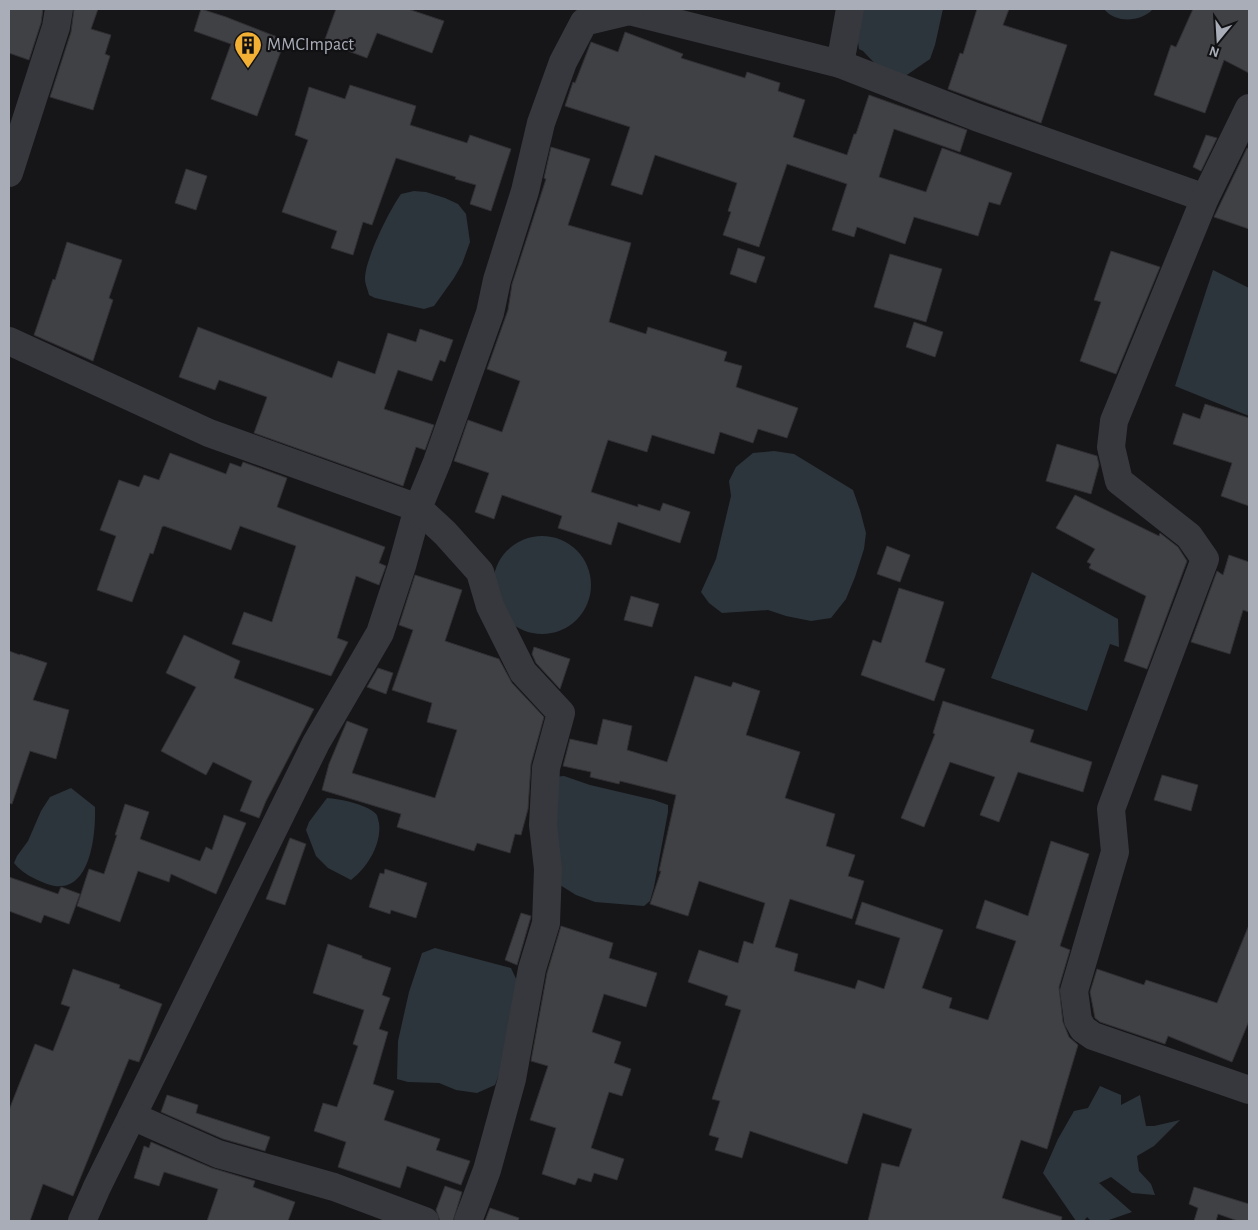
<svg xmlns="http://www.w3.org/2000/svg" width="1258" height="1230" font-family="'Alegreya Sans',sans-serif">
  <rect width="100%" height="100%" fill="#161618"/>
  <g fill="#2c353c">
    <path d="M863,9H943L935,45L930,59L901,79L882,71L863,51L859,49L857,35Z"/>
    <path d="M1104,9H1153C1141,22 1116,24 1104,9Z"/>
    <path d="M414,191L426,192L445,198L458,204L466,214L470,242L462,264L454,278L434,306L424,309L375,298L369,295C368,290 365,284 365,279C365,259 389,211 401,194Z"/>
    <path d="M1213,270L1249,288V416L1175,386Z"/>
    <path d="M774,451L794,454L853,490L860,510L866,533L864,549L855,577L846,599L831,618L811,621L786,616L768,610L722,613L709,603L701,592L716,559L731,496L729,481L736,467L753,453Z"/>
    <circle cx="542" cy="585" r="49"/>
    <path d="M1032,572L1118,619L1119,647L1110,644L1087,711L991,678Z"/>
    <path d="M564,776L590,785L654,800L668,805V812L654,887L650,901L644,906L595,902L576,895L552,880L554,777Z"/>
    <path d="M71,788L95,807C96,836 90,899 47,884C34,879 22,873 14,863L17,856L28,841L41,811L50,797Z"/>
    <path d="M327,798C340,799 365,804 375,813C378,815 378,820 379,823C382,844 367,868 351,880L328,868L316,856L306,830L309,822Z"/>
    <path d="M435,948L511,968L518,983L503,1064L495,1085L477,1093L456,1090L439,1083L408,1082L397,1079L398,1041L409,992L422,953Z"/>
    <path d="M1100,1086L1121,1095V1105L1140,1095L1146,1126H1154L1180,1120L1154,1146L1137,1156L1139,1171L1151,1184L1155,1195L1132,1193L1111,1177L1099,1183L1132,1212L1106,1221H1091L1087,1217L1084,1221H1076L1043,1173L1058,1139L1074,1111L1088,1108Z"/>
  </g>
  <g fill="#404145" stroke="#303034">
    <path d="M9,9H43L41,23L29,60L9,53Z"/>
    <path d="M74,9H98L91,29L111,35L105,54L110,56L93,110L50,97L71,32Z"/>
    <path d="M201,9L226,17L285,40L257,116L211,99L231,44L194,31Z"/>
    <path d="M336,9H408L444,21L432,53L377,33L367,58L324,42Z"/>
    <path d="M977,9H1009L1003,25L1067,45L1041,123L948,89L960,53L963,54Z"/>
    <path d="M1193,9H1249V73L1224,60L1205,113L1154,95L1171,45L1176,47Z"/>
    <path d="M625,32L683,54L681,58L745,78L747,72L780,83L778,91L805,100L793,137L847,155L854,134H856L869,95L967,130L960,152L894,129L879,177L926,192L942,148L1012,173L1000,205L989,202L978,236L914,217L905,244L857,227L854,237L832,230L847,184L787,164L759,247L723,235L731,212L728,211L737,183L655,155L642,195L611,185L630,127L565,106L573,82L575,83L591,42L618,52Z"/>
    <path d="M350,85L416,106L410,125L467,143L470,135L511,149L491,211L470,204L476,185L455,179L456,177L396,158L372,225L363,222L353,255L331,248L337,231L282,212L308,140L295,135L309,87L345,99Z"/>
    <path d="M1206,135L1217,138L1201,171L1193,167Z"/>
    <path d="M551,147L590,159L568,225L631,243L609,322L646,334L648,327L727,352L724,361L742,366L736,387L798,408L787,438L758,429L753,443L720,432L714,454L652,435L647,452L608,440L591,492L638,507V504L660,511L663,503L690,512L680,543L618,522L611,545L558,528L562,516L502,495L494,519L475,512L489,473L454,461L468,420L502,432L520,381L487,369L508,310L512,284L546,179L544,178Z"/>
    <path d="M1247,148L1249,149V229L1214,217Z"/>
    <path d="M186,169L207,176L196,210L175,203Z"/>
    <path d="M67,242L122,260L109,298L113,300L93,361L34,335L53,279L55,280Z"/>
    <path d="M738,248L765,257L756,283L730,274Z"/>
    <path d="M1111,251L1160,267L1116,374L1080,361L1101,302L1094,300Z"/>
    <path d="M890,254L942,269L926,322L874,307Z"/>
    <path d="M914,322L943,332L935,357L906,347Z"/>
    <path d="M198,327L332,378L338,361L375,374L388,333L416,342L420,329L453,340L445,362L440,360L432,381L398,370L384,409L434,425L425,450L416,447L403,486L254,433L267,397L219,380L215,390L179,377Z"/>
    <path d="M1205,404L1249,418V506L1221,496L1232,463L1173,444L1183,413L1200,419Z"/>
    <path d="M1057,444L1097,456L1099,465L1091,494L1046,481Z"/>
    <path d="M170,453L226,474L230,463L241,467L243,462L287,478L277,507L385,547L379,563L386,566L379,585L356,576L337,638L348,642L331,676L232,644L244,612L272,622L296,546L240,526L231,550L164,526L162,527L153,554L150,553L132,602L97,590L116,536L100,530L119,480L139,487L144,475L159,480Z"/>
    <path d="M1075,495L1159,536L1160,533L1178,547L1187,561L1147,669L1124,661L1146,596L1089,568L1091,564L1087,562L1095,549L1056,528Z"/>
    <path d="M887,546L910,555L900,582L877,574Z"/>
    <path d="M1229,555L1249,562V612L1243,610L1230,654L1191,642L1217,571L1223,575Z"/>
    <path d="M415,575L462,590L445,641L499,659L512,683L544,717L531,764L528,809L521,835L515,834L510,853L477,843L474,851L397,827L401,814L322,790L329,764L347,721L368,729L352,773L435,798L457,730L427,722L432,703L392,690L413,630L399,625Z"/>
    <path d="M899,588L944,602L925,662L945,669L934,701L861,675L873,640L881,643Z"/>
    <path d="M631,596L659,604L652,627L624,620Z"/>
    <path d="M184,635L240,661L234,678L314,709L266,801L259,818L240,811L252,781L213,762L206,775L161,751L196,687L166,673Z"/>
    <path d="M534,647L570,659L560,689L536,663L532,654Z"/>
    <path d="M9,651L20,655V654L47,663L33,700L69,710L56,759L30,751L12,804L9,803Z"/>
    <path d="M378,668L393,673L386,694L367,687Z"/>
    <path d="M695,676L731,687L733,682L760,691L746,735L800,752L785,798L835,814L826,846L855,855L848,876L864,881L852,919L790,899L775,947L798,954L794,971L855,989L858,980L884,989L900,938L855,924L862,902L943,930L922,988L952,998L949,1008L988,1020L1016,941L976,928L985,900L1028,916L1051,841L1089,854L1060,946L1070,950L1059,987L1063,1022L1069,1037L1078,1045L1047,1149L1021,1140L1002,1198L1062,1217L1061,1221H868L882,1163L899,1167L912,1129L863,1113L847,1164L750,1131L742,1158L715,1150L719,1138L709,1135L720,1101L712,1099L741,1010L725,1005L728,996L688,982L699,950L738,963L744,941L753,944L765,903L699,881L688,916L650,904L661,871H659L676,795L620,781L619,784L590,777L591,772L563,766L570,739L597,745L603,719L632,726L627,750L667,762Z"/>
    <path d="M943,701L1034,730L1030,742L1092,762L1083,792L1018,772L999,822L980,815L995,777L950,762L924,827L901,818L935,734L933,733Z"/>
    <path d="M1162,775L1198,785L1191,811L1154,800Z"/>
    <path d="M125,804L149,812L140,839L200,861L206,847L212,850L224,815L246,823L216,894L171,874L169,882L138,871L120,922L77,906L89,869L104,874L117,835H115Z"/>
    <path d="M290,838L306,844L285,905L266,899Z"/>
    <path d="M385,869L427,883L416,918L391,910L390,914L369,907L380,873L384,874Z"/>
    <path d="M9,877L58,894L61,887L80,894L69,924L44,915L41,923L9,911Z"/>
    <path d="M521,913L531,916L530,920L517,965L505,960Z"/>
    <path d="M1249,925V1021L1232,1062L1168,1036L1165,1044L1100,1022L1095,1018L1090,992L1097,969L1144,985L1146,980L1217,1003Z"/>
    <path d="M561,926L613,943L609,958L657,973L646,1007L604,994L592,1032L621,1042L614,1063L631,1069L622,1096L609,1092L591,1148L624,1159L617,1180L594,1173L591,1182L578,1178L575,1185L542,1174L556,1128L530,1120L548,1066L531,1061L547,973Z"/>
    <path d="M328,944L362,956V958L391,968L382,995L390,998L379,1029L388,1032L373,1084L394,1091L384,1120L440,1139L436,1150L470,1161L461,1185L407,1166L400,1188L338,1167L346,1142L314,1131L323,1103L337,1107L358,1046L353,1044L364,1010L313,993Z"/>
    <path d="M73,969L120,985L119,988L162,1004L139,1062L129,1059L73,1196L43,1184L30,1221H9V1110L35,1044L53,1051L70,1007L61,1004Z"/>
    <path d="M167,1095L198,1105L196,1113L270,1137L265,1151L223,1139L161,1112Z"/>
    <path d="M151,1142L212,1168L255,1181L253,1187L295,1202L288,1221H207L218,1189L164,1172L159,1186L134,1178L144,1146L149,1148Z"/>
    <path d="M445,1186L462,1192L453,1221H440L436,1210Z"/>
    <path d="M1194,1187L1249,1204V1221H1238L1218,1214L1216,1221H1194L1198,1208L1189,1204Z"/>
    <path d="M490,1208L519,1218L518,1221H485Z"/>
  </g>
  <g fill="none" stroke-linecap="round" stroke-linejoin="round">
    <g stroke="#37383d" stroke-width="28">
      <path d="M621,9L840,64L976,117L1205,198"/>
      <path d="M840,64L850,9"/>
      <path d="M1249,108L1205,198L1114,421L1111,447L1119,481L1189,536L1205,559L1111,809L1115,852L1074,991L1078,1020L1083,1029L1093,1036L1249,1090"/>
      <path d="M9,173L56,27L59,9"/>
      <path d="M9,341L209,433L418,508L402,566L380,633L316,743L97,1187L82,1221"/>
      <path d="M132,1116L218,1154L334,1187L425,1221"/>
      <path d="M468,1221L487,1170L512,1079L532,969L546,923L548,869L543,825L546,768L561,713L523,672L490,606L480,572L445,533L418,508L437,462L490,313L497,280L525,191L541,123L563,62L584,22L630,11"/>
    </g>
  </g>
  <defs>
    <g id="building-pin" transform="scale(1.4375)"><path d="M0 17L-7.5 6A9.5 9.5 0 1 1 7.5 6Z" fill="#f2b134" stroke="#111113"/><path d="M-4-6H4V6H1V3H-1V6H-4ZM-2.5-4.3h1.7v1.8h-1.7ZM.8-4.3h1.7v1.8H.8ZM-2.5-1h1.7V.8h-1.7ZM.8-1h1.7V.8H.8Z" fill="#111"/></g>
  </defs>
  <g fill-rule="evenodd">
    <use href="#building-pin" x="248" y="45"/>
  </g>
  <g text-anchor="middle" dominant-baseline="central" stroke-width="4.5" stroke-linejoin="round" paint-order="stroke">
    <g font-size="18" fill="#a8adb8" stroke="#111113" text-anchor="start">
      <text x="267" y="45">MMCImpact</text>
    </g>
  </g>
  <rect width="1258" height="1230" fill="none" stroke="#a8adb8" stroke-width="20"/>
  <g transform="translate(1218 40) rotate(198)" stroke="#111113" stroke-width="4" paint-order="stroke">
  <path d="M0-4L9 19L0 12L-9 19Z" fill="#a8adb8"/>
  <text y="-8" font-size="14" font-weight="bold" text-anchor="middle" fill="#a8adb8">N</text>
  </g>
</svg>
